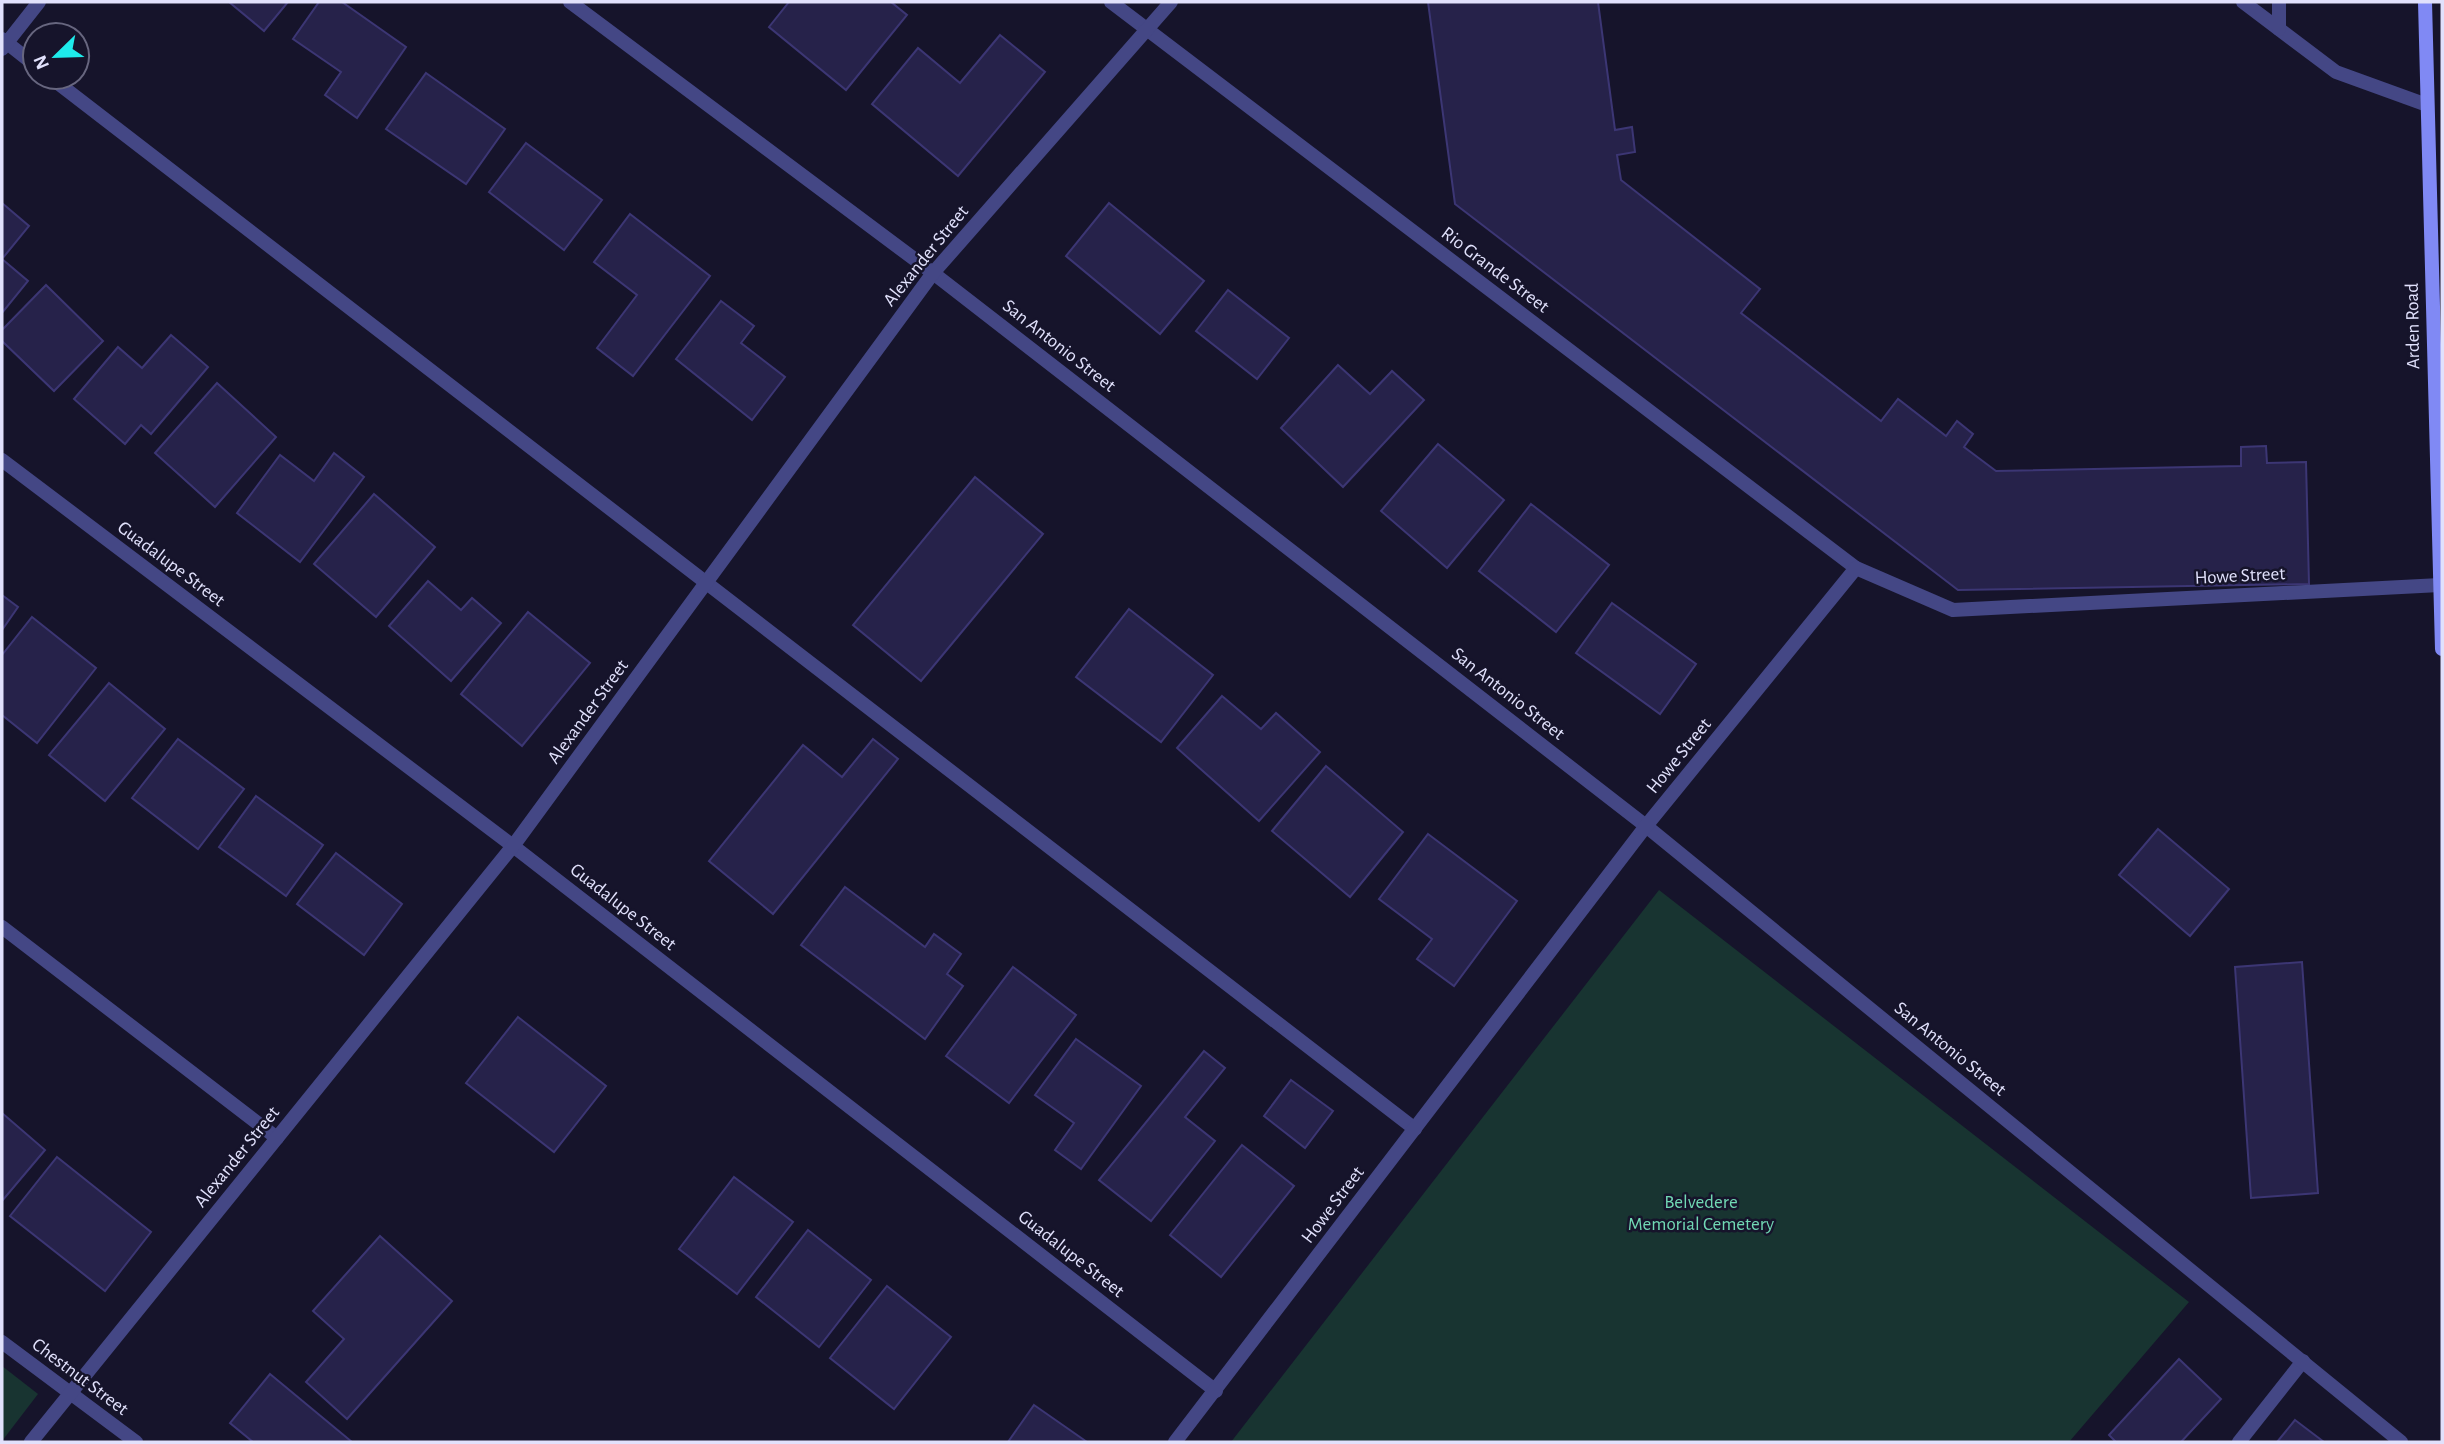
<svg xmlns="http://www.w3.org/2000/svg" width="2444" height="1444" font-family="'Alegreya Sans',sans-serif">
  <rect width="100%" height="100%" fill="#16142b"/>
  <g fill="#183431">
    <path d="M1659,890L2189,1302L2069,1442H1231Z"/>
    <path d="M2,1366L38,1394L2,1441Z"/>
  </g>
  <g fill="#26224a" stroke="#3c3674" stroke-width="2">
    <path d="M229,2H288L264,31Z"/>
    <path d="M319,2H342L406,47L357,118L325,95L341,72L293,39Z"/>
    <path d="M789,2H891L907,15L846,90L769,27Z"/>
    <path d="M1428,2H1598L1615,130L1632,127L1635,152L1617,155L1621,180L1760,289L1741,313L1881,421L1898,399L1946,436L1957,421L1973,434L1964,447L1996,471L2241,466V447L2266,446L2267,463L2306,462L2309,584L1958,590L1455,204Z"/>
    <path d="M1000,35L1045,72L958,176L872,104L918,48L960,83Z"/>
    <path d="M426,73L505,129L466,184L386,129Z"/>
    <path d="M526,143L602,200L564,250L489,192Z"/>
    <path d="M2,203L29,226L2,259Z"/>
    <path d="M1109,203L1204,281L1160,334L1066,256Z"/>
    <path d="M630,214L710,276L633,376L597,348L637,295L594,262Z"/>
    <path d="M2,259L28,281L2,313Z"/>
    <path d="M46,285L103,341L54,391L2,341V330Z"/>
    <path d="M1228,290L1289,338L1257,379L1196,331Z"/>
    <path d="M721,301L754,326L741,343L785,377L752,420L676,359Z"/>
    <path d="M171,335L208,367L151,434L141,425L125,444L74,399L118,347L142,368Z"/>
    <path d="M1338,365L1370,394L1392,371L1424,400L1343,487L1281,428Z"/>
    <path d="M217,383L276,437L215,507L155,453Z"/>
    <path d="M1438,444L1504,500L1447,568L1381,511Z"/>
    <path d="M334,453L364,477L300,562L237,513L280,455L314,481Z"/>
    <path d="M975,477L1043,534L921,681L853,625Z"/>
    <path d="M374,494L435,547L376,617L314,564Z"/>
    <path d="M1531,504L1609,565L1556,632L1479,571Z"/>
    <path d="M428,581L461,610L472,598L501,623L451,681L389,626Z"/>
    <path d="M2,595L18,607L2,630Z"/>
    <path d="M1612,603L1696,664L1660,714L1576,653Z"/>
    <path d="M1129,609L1213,675L1161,742L1076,677Z"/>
    <path d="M528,612L590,663L522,746L461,694Z"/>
    <path d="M32,617L96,668L37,743L2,715V655Z"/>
    <path d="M109,683L165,729L105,801L49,755Z"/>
    <path d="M1222,696L1261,729L1276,713L1320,752L1259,821L1177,748Z"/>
    <path d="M178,739L244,789L198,849L132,798Z"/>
    <path d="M873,739L898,759L773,914L709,861L803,745L842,777Z"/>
    <path d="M1326,766L1403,832L1350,897L1272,831Z"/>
    <path d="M256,796L323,845L286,896L219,847Z"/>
    <path d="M2158,829L2229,889L2190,936L2119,875Z"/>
    <path d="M1428,834L1517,901L1454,986L1417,959L1432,939L1379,899Z"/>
    <path d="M336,853L402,904L364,955L297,904Z"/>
    <path d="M845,887L925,947L934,934L961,954L947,974L963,986L925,1039L801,945Z"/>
    <path d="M2302,962L2318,1193L2251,1198L2235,967Z"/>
    <path d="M1013,967L1076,1015L1009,1103L946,1056Z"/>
    <path d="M518,1017L606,1086L554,1152L466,1083Z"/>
    <path d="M1076,1039L1141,1086L1081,1169L1055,1150L1074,1123L1035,1095Z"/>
    <path d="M1204,1051L1225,1068L1185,1117L1215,1141L1151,1221L1099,1180Z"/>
    <path d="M1291,1080L1333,1111L1305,1148L1264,1116Z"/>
    <path d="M2,1113L45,1150L2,1201Z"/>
    <path d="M1242,1145L1294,1186L1221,1277L1170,1235Z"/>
    <path d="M57,1157L151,1232L105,1291L10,1216Z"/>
    <path d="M734,1177L793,1222L737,1294L679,1249Z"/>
    <path d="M808,1230L871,1280L819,1347L756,1297Z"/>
    <path d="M380,1236L452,1301L347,1419L306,1382L344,1339L313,1311Z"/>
    <path d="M887,1286L951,1337L894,1409L830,1358Z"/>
    <path d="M2179,1359L2221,1399L2181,1442H2116L2109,1435Z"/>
    <path d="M270,1374L352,1442H253L230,1423Z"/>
    <path d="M1034,1405L1087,1442H1008Z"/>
    <path d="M2295,1420L2324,1442H2277Z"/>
  </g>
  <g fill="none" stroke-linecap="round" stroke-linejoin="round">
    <g stroke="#444785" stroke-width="14">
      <path d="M2243,2L2336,72L2427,105"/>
      <path d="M2279,2V29"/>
      <path d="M2,39L35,65"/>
      <path d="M50,77L1415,1129"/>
      <path d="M2,927L277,1138"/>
      <path d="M2239,1442L2303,1361"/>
    </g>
    <g stroke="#444785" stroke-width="14">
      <path d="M570,2L933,273L1646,826L2401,1442"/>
      <path d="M1111,2L1856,568"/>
      <path d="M2,49L39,2"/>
      <path d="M2,460L513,846L1216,1391"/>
      <path d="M2,1342L136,1442"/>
      <path d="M31,1442L513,846L933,273L1171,2"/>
      <path d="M1175,1442L1646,826L1856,568L1953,610L2440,585"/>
    </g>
    <path stroke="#8089f4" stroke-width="14" d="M2425,2L2442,649"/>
  </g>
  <g text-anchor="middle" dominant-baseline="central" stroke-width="5" stroke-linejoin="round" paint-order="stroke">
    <g font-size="19" fill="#e1e1fc" stroke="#16142b">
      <text transform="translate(926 256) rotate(-51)">Alexander Street</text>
      <text transform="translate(1495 270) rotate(37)">Rio Grande Street</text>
      <text transform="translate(2413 326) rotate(-91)">Arden Road</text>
      <text transform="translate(1059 346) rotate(38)">San Antonio Street</text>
      <text transform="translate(171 564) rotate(37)">Guadalupe Street</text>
      <text transform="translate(2240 576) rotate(-3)">Howe Street</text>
      <text transform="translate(1508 694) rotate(38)">San Antonio Street</text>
      <text transform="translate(588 712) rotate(-54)">Alexander Street</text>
      <text transform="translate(1679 756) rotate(-51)">Howe Street</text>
      <text transform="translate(623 907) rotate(38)">Guadalupe Street</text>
      <text transform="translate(1950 1049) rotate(39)">San Antonio Street</text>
      <text transform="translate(237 1157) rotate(-51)">Alexander Street</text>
      <text transform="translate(1333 1205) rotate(-53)">Howe Street</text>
      <text transform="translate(1071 1254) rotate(38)">Guadalupe Street</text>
      <text transform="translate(80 1377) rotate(37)">Chestnut Street</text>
    </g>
    <g font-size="19" fill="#71d8b4" stroke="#16142b">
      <text x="1701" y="1202">Belvedere<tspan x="1701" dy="22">Memorial Cemetery</tspan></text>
    </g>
  </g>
  <rect width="2444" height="1444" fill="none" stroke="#e1e1fc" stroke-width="7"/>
  <g transform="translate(56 56) rotate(247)"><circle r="33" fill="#16142b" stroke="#67667f" stroke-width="2"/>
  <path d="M0-5L12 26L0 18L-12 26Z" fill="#1eebeb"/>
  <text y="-10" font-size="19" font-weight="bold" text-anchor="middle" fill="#e1e1fc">N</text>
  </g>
</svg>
